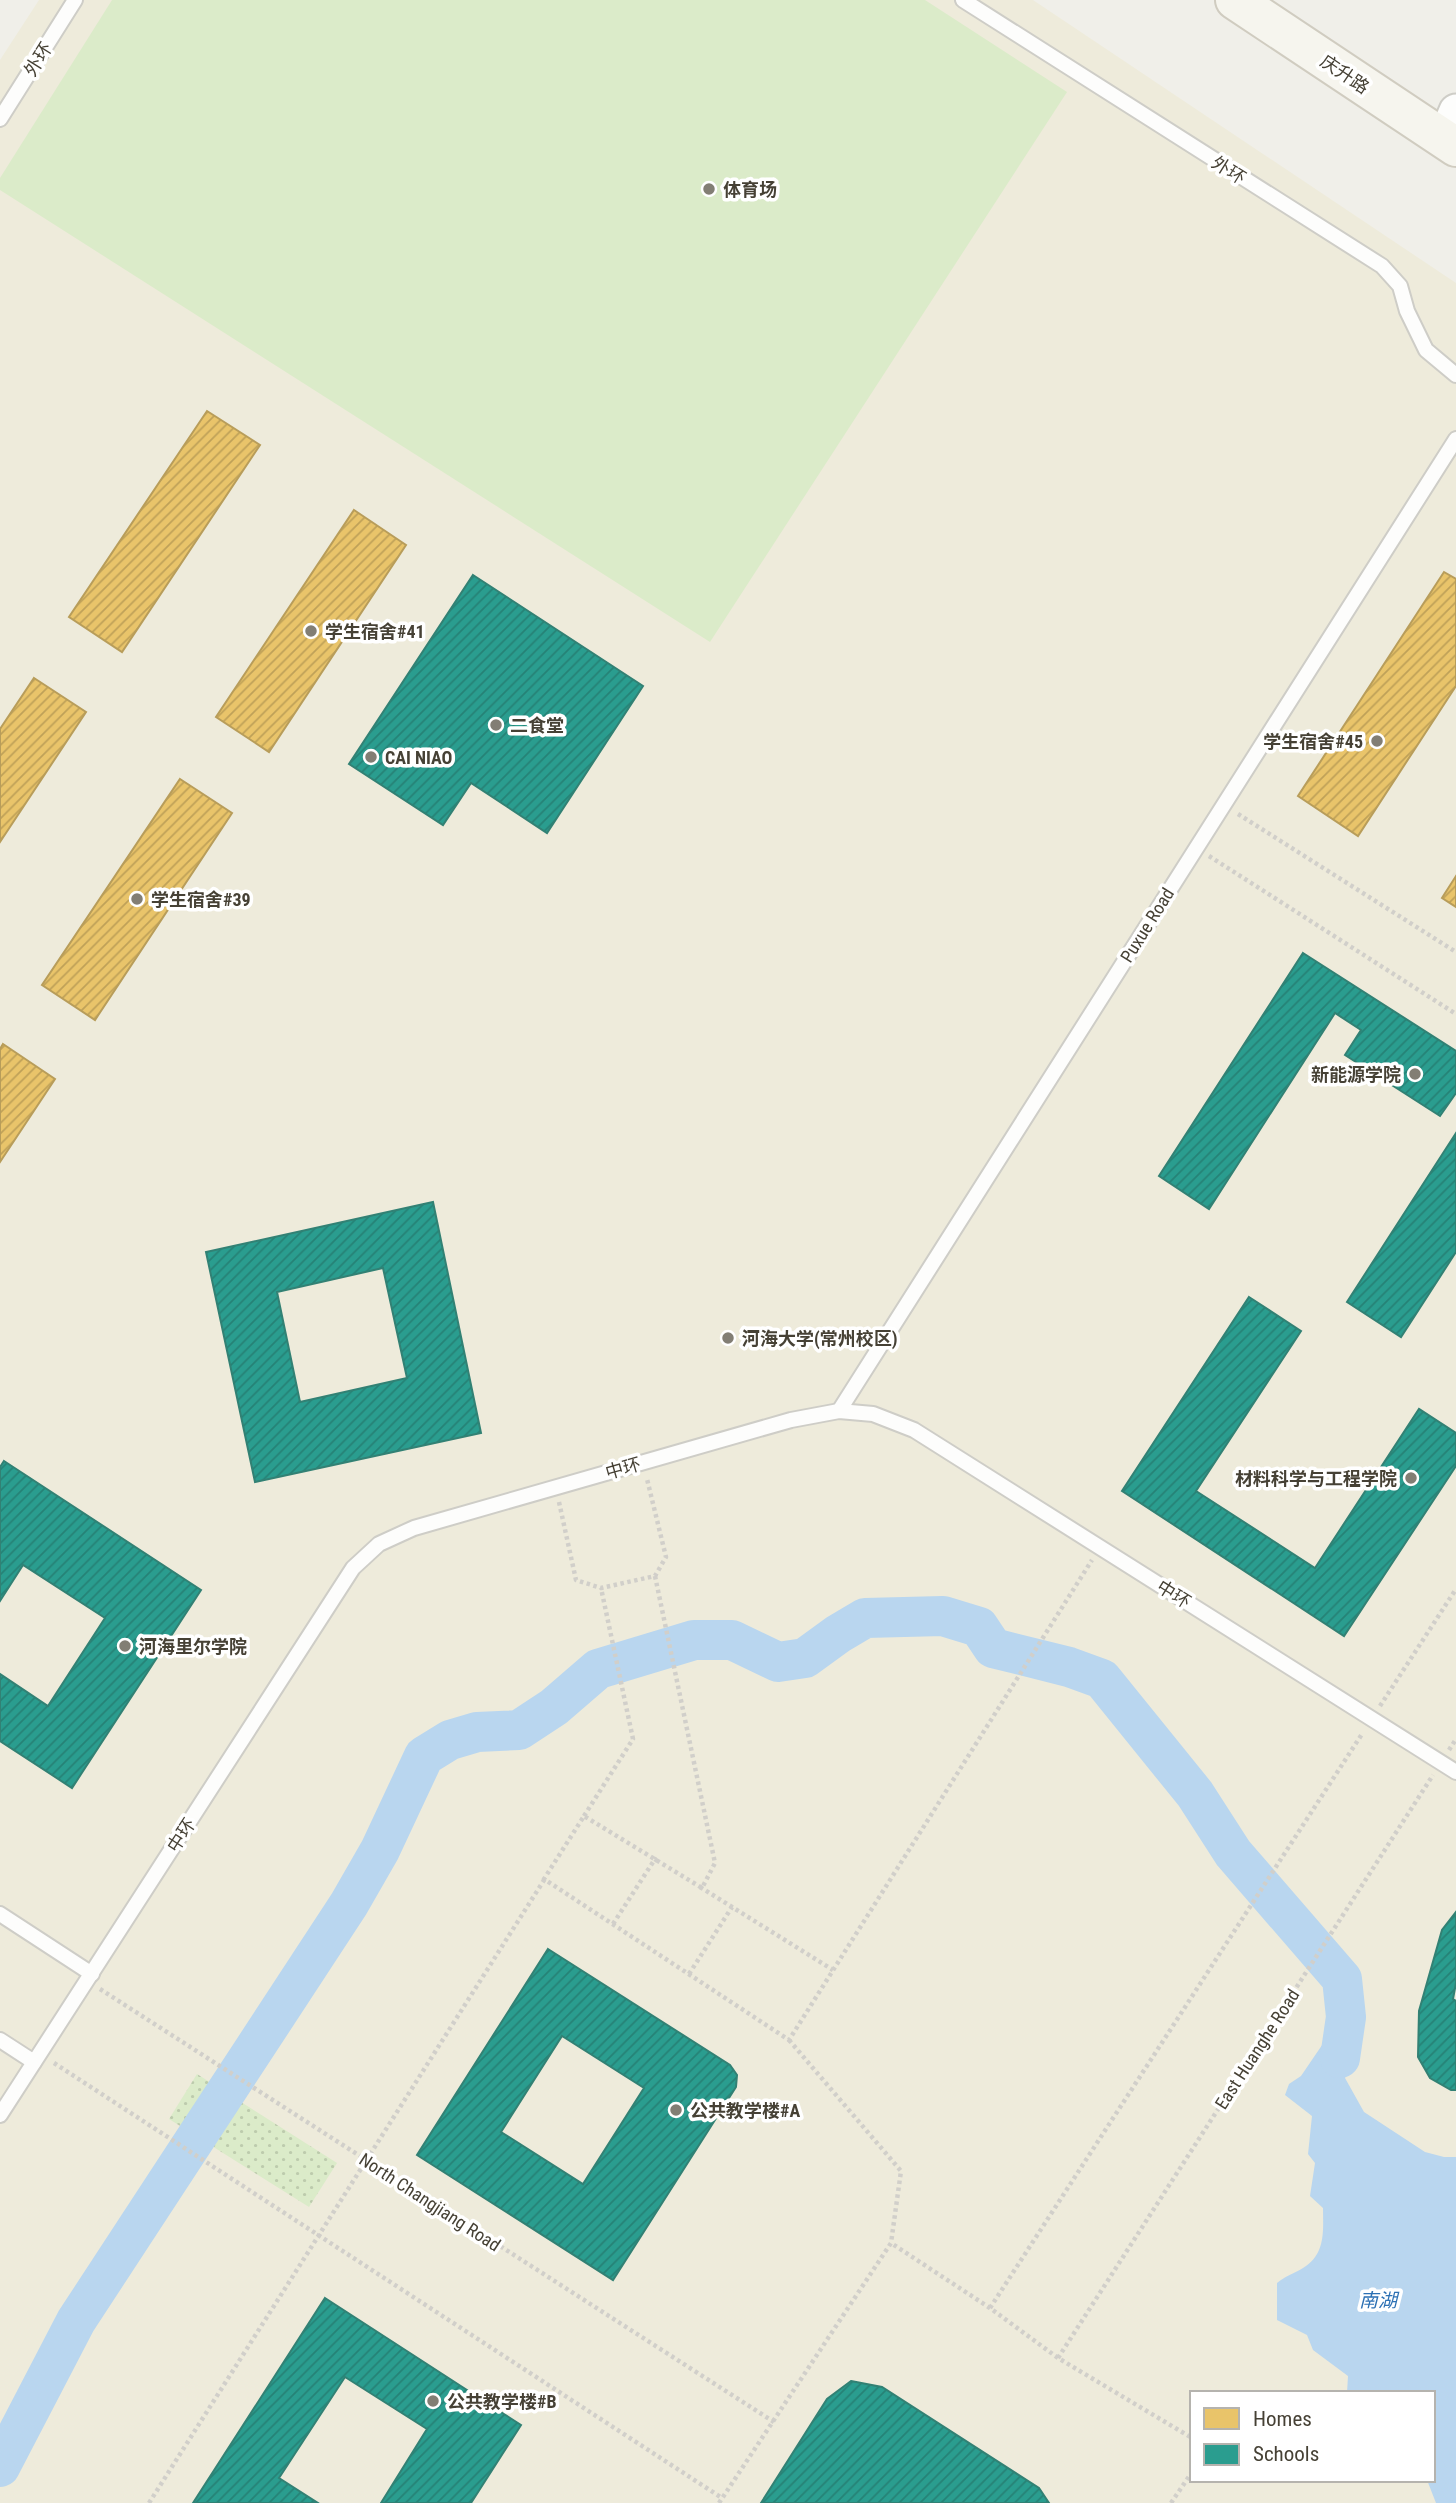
<svg xmlns="http://www.w3.org/2000/svg" width="1456" height="2503" font-family="'Roboto Condensed','Noto Sans SC',sans-serif">
  <defs>
    <pattern id="grass-dots" width="8" height="8" patternUnits="userSpaceOnUse" patternTransform="scale(1.75)"><rect width="8" height="8" fill="#dbebc9"/><path d="M2 2h.1M6 6h.1" fill="none" stroke="#bdcbad" stroke-width="1.8" stroke-linecap="round"/></pattern>
    <pattern id="homes-hatch" width="6" height="6" patternUnits="userSpaceOnUse" patternTransform="scale(1.75)"><rect width="6" height="6" fill="#e9c46a"/><path d="M-1 1l2-2M0 6l6-6M5 7l2-2" fill="none" stroke="#bfa158"/></pattern>
    <pattern id="schools-hatch" width="6" height="6" patternUnits="userSpaceOnUse" patternTransform="scale(1.75)"><rect width="6" height="6" fill="#2a9d8f"/><path d="M-1 1l2-2M0 6l6-6M5 7l2-2" fill="none" stroke="#268276"/></pattern>
  </defs>
  <rect width="100%" height="100%" fill="#f0efe9"/>
  <path fill="#eeebdb" fill-rule="evenodd" d="M39,0H1033L1456,283V2503H0V60ZM1192,2393H1433V2480H1192Z"/>
  <path fill="url(#grass-dots)" d="M197,2074L337,2163L309,2207L169,2119Z"/>
  <path fill="#dbebc9" d="M112,0H925L1067,92L710,642L0,190V178Z"/>
  <path fill="#b9d6ef" d="M1333,2029L1354,2037L1345,2078L1364,2112L1425,2152L1444,2157H1456V2503H1436L1427,2480H1433V2393H1347L1348,2376L1313,2350L1307,2335L1277,2320V2283C1288,2274 1297,2273 1306,2266C1326,2252 1323,2229 1323,2208L1310,2196L1315,2163L1308,2154L1312,2116L1285,2095L1289,2084L1301,2076Z"/>
  <g fill="url(#homes-hatch)" stroke="#b89d5a" stroke-width="2">
    <path d="M207,411L260,445L122,652L69,617Z"/>
    <path d="M354,510L406,545L269,752L216,717Z"/>
    <path d="M1444,572L1456,579V686L1358,836L1298,796Z"/>
    <path d="M34,678L86,712L0,842V729Z"/>
    <path d="M180,779L232,813L95,1020L42,985Z"/>
    <path d="M1456,876V907L1442,898Z"/>
    <path d="M3,1044L55,1079L0,1162V1049Z"/>
  </g>
  <g fill="url(#schools-hatch)" stroke="#328174" stroke-width="2" fill-rule="evenodd">
    <path d="M473,575L643,686L547,833L471,783L443,825L349,764Z"/>
    <path d="M1303,953L1456,1051V1093L1440,1116L1345,1055L1361,1030L1335,1013L1209,1209L1159,1176Z"/>
    <path d="M1456,1133V1252L1401,1337L1347,1302Z"/>
    <path d="M433,1202L481,1433L255,1482L206,1252ZM383,1268L407,1378L300,1402L277,1292Z"/>
    <path d="M1249,1297L1301,1331L1196,1491L1315,1568L1419,1409L1456,1433V1466L1344,1636L1122,1491Z"/>
    <path d="M4,1461L201,1590L72,1788L0,1741V1674L48,1706L105,1618L23,1565L0,1601V1467Z"/>
    <path d="M1456,1912V1983L1453,1999L1456,2001V2090H1451L1430,2078L1418,2057L1419,2011L1442,1930Z"/>
    <path d="M548,1949L730,2065L737,2075L736,2087L613,2280L417,2155ZM562,2036L644,2088L583,2184L501,2132Z"/>
    <path d="M325,2298L521,2425L471,2503H381L427,2429L345,2377L279,2478L318,2503H193Z"/>
    <path d="M851,2381L882,2387L1039,2488L1049,2503H761L827,2399Z"/>
  </g>
  <g fill="none" stroke-linecap="round" stroke-linejoin="round">
    <path stroke="#b9d6ef" stroke-width="40" d="M0,2467L76,2321L349,1904L380,1850L424,1756L450,1740L477,1732L519,1730L554,1707L598,1669L694,1640H732L778,1662L805,1658L838,1634L865,1618L943,1616L979,1627L993,1648L1069,1667L1102,1679L1195,1794L1233,1853L1342,1979L1346,2017L1340,2058"/>
    <g stroke="#cecdc7" stroke-width="18">
      <g id="service">
        <path d="M963,0L1382,266L1400,286L1407,311L1426,350L1456,375"/>
        <path d="M0,119L75,0"/>
        <path d="M839,1411L1456,439"/>
        <path d="M0,1914L92,1974"/>
        <path d="M0,2040L34,2062"/>
        <path d="M0,2115L353,1568L379,1544L414,1528L791,1420L839,1411L873,1414L914,1430L1456,1772"/>
      </g>
    </g>
    <g stroke="#cecdc7" stroke-width="37">
      <path id="tertiary" d="M1444,139L1456,111"/>
    </g>
    <g stroke="#d0ccc0" stroke-width="42">
      <path id="secondary" d="M1235,0L1456,147"/>
    </g>
    <g stroke="#d1cfca" stroke-width="4.5" stroke-dasharray="3.5 3.5" stroke-linecap="butt">
      <path d="M1238,814L1456,952"/>
      <path d="M1209,856L1456,1014"/>
      <path d="M559,1502L576,1580L601,1588L655,1576L666,1557L647,1479"/>
      <path d="M655,1576L715,1863L702,1888L584,1816L544,1879L789,2040L1092,1560"/>
      <path d="M1380,1706L1456,1589"/>
      <path d="M1449,1750L1456,1739"/>
      <path d="M584,1816L633,1739L601,1588"/>
      <path d="M700,1887L833,1970"/>
      <path d="M613,1924L655,1859L657,1861"/>
      <path d="M689,1974L732,1907"/>
      <path d="M100,1989L774,2422"/>
      <path d="M789,2040L901,2171L891,2243"/>
      <path d="M54,2063L722,2498"/>
      <path d="M990,2308L1362,1734"/>
      <path d="M1058,2358L1433,1775"/>
      <path d="M149,2503L546,1877"/>
      <path d="M719,2503L891,2243L990,2308L1058,2358L1192,2438"/>
      <path d="M1171,2503L1192,2472"/>
    </g>
    <use href="#service" stroke="#fdfdfc" stroke-width="14"/>
    <use href="#tertiary" stroke="#fdfdfc" stroke-width="33"/>
    <use href="#secondary" stroke="#f6f5ee" stroke-width="38"/>
  </g>
  <g fill="#827e74" stroke="#fff" stroke-width="2.5">
    <circle cx="709" cy="189" r="7"/>
    <circle cx="311" cy="631" r="7"/>
    <circle cx="496" cy="725" r="7"/>
    <circle cx="1377" cy="741" r="7"/>
    <circle cx="371" cy="757" r="7"/>
    <circle cx="137" cy="899" r="7"/>
    <circle cx="1415" cy="1074" r="7"/>
    <circle cx="728" cy="1338" r="7"/>
    <circle cx="1411" cy="1478" r="7"/>
    <circle cx="125" cy="1646" r="7"/>
    <circle cx="676" cy="2110" r="7"/>
    <circle cx="433" cy="2401" r="7"/>
  </g>
  <g text-anchor="middle" dominant-baseline="central" stroke-width="7" stroke-linejoin="round" paint-order="stroke">
    <g font-size="18" fill="#464135" stroke="#fff">
      <text transform="translate(38 59) rotate(-58)">外环</text>
      <text transform="translate(1345 74) rotate(34)">庆升路</text>
      <text transform="translate(1229 170) rotate(32)">外环</text>
      <text transform="translate(1147 925) rotate(-58)">Puxue Road</text>
      <text transform="translate(623 1468) rotate(-16)">中环</text>
      <text transform="translate(1174 1594) rotate(32)">中环</text>
      <text transform="translate(181 1835) rotate(-57)">中环</text>
      <text transform="translate(1257 2049) rotate(-57)">East Huanghe Road</text>
      <text transform="translate(430 2202) rotate(33)">North Changjiang Road</text>
    </g>
    <g font-size="18" font-weight="bold" fill="#464135" stroke="#fff" text-anchor="start">
      <text x="723" y="189">体育场</text>
      <text x="325" y="631">学生宿舍#41</text>
      <text x="510" y="725">二食堂</text>
      <text x="1363" y="741" text-anchor="end">学生宿舍#45</text>
      <text x="385" y="757">CAI NIAO</text>
      <text x="151" y="899">学生宿舍#39</text>
      <text x="1401" y="1074" text-anchor="end">新能源学院</text>
      <text x="742" y="1338">河海大学(常州校区)</text>
      <text x="1397" y="1478" text-anchor="end">材料科学与工程学院</text>
      <text x="139" y="1646">河海里尔学院</text>
      <text x="690" y="2110">公共教学楼#A</text>
      <text x="447" y="2401">公共教学楼#B</text>
    </g>
    <g font-size="19" font-style="italic" fill="#2d71b4" stroke="#fff">
      <text x="1378" y="2300">南湖</text>
    </g>
  </g>
  <rect x="1190" y="2391" width="245" height="91" fill="#ffffff" stroke="#b5b3ae" stroke-width="2"/>
  <rect x="1204" y="2408" width="35" height="21" fill="#e9c46a" stroke="#b5b3ae" stroke-width="2"/>
  <text x="1253" y="2426" font-size="21" fill="#464135">Homes</text>
  <rect x="1204" y="2444" width="35" height="21" fill="#2a9d8f" stroke="#b5b3ae" stroke-width="2"/>
  <text x="1253" y="2461" font-size="21" fill="#464135">Schools</text>
</svg>
